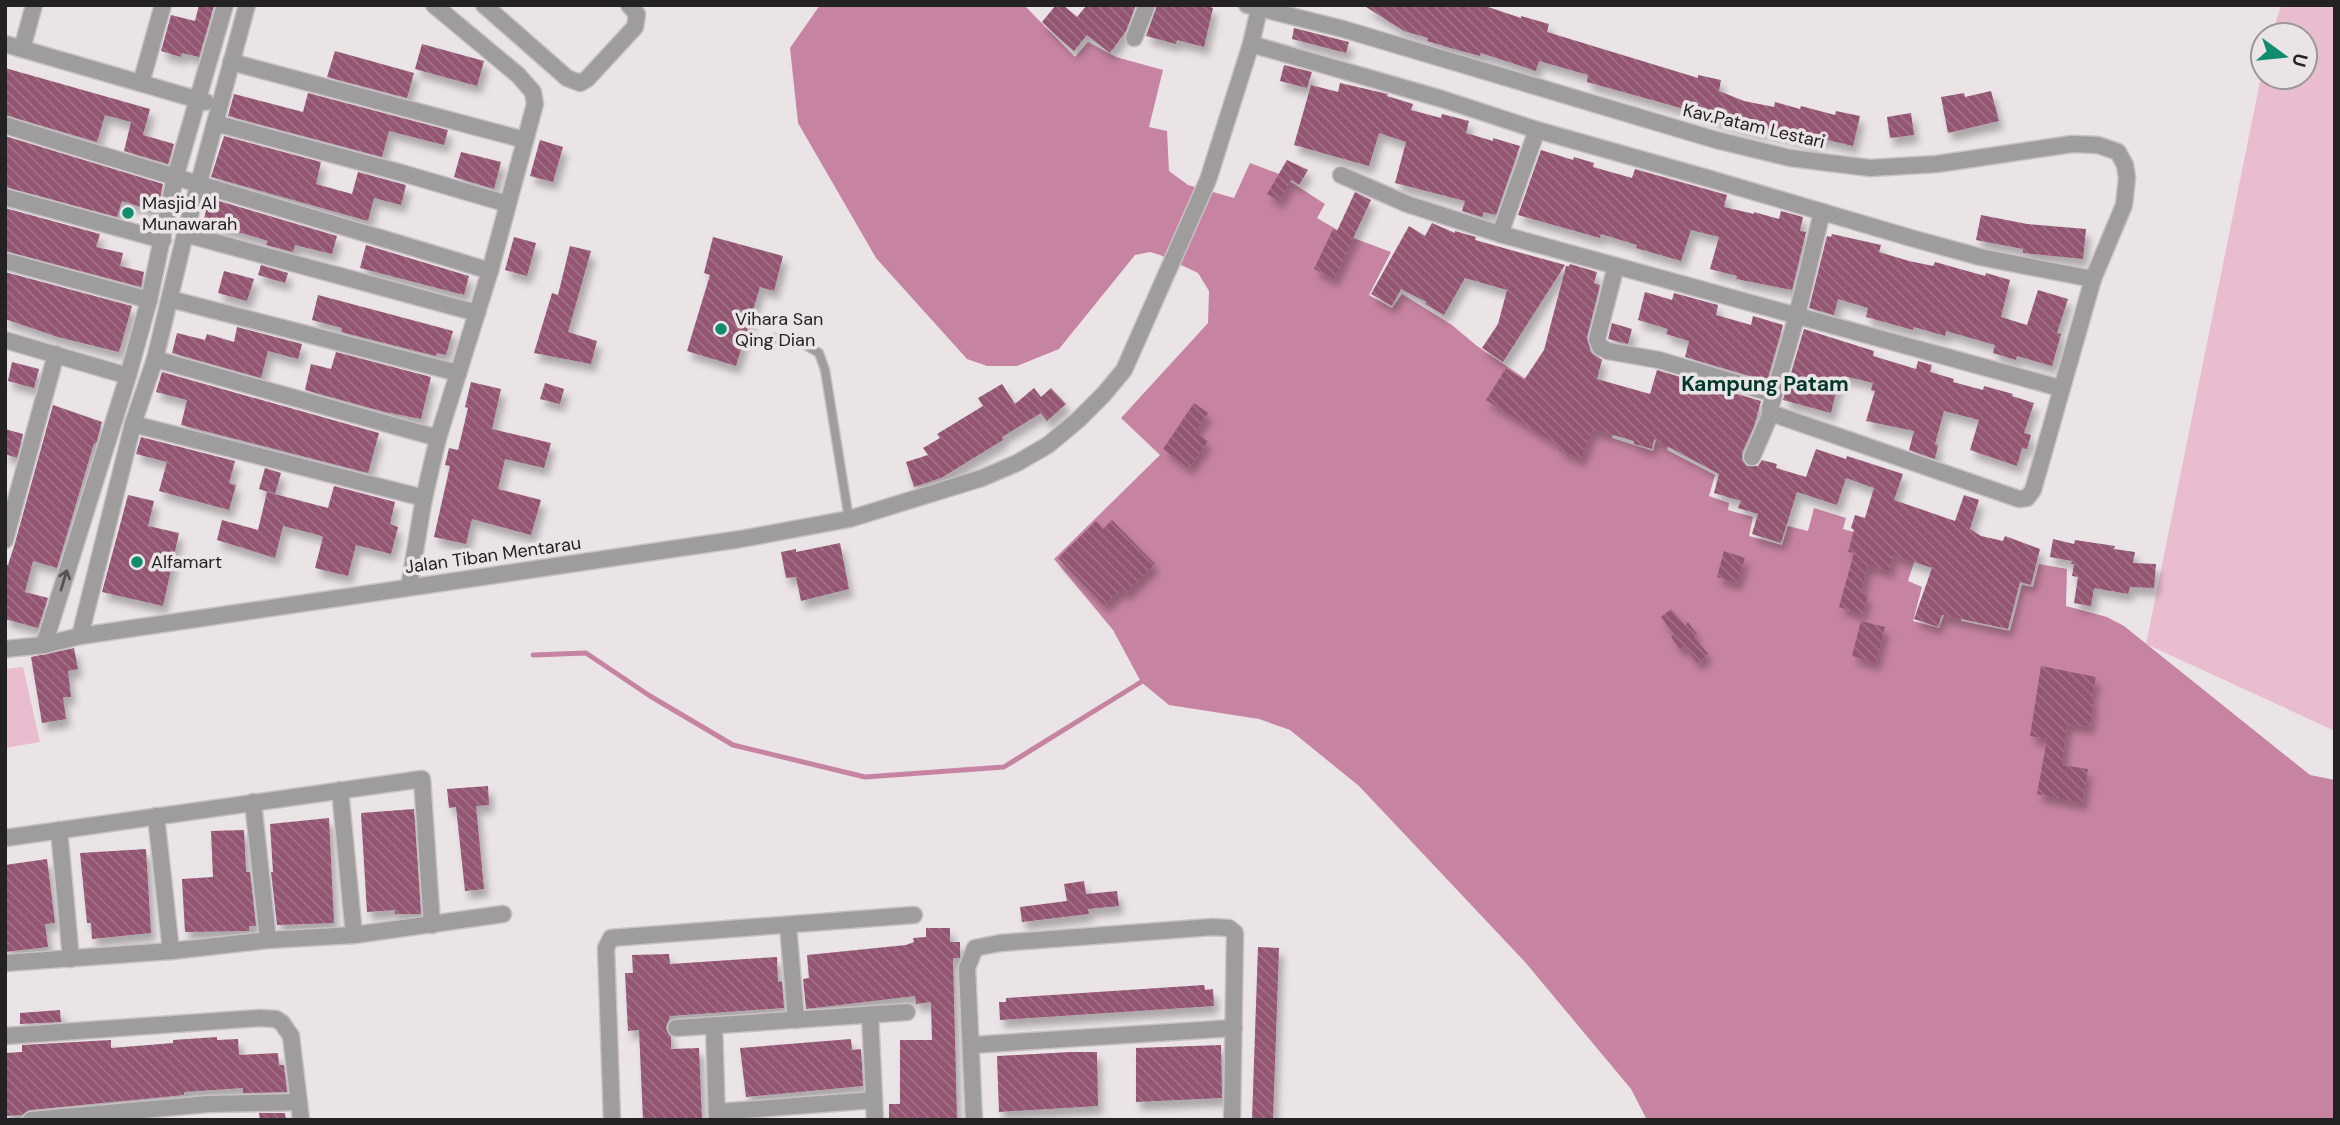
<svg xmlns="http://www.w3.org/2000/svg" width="2340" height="1125" font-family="'DM Sans',sans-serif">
  <defs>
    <pattern id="building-back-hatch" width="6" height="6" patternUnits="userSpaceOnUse" patternTransform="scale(1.75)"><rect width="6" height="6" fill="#935471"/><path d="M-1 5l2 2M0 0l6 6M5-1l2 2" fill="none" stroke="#a07388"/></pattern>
    <filter id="shadow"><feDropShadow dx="4.5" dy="8" stdDeviation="3.5" flood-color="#0004"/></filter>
  </defs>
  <rect width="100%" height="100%" fill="#ebe4e7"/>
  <g fill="#eabccf">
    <path d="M2281,5H2335V731L2146,644L2263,67V77H2305V35H2272Z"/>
    <path d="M23,667L40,742L5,748V669Z"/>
  </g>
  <path fill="#c784a2" d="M820,5H1024L1075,57L1088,42L1116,57L1163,70L1149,127L1167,131L1169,171L1188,185L1234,198L1250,163L1277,173L1325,204L1317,218L1348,236L1391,252L1369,295L1392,308L1402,294L1452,325L1477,346L1545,392L1614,424L1612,438L1653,451L1666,405L1678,409L1667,450L1715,475L1709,496L1729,503L1728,510L1753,517L1749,536L1782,545L1788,526L1808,531L1814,508L1846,518L1843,529L1918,550L1908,581L1922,587L1913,621L1939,628L1948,605L1963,608L1961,621L2010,631L2022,585L2033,587L2039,564L2067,569L2066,606L2107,617L2124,626L2310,775L2335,780V1120H1647L1631,1089L1525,962L1359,786L1290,730L1259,719L1169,705L1141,682L1113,630L1054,559L1160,455L1121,418L1208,323L1209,291L1198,273L1160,255L1150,252L1135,255L1059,349L1017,366H987L967,359L876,258L798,123L790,48Z"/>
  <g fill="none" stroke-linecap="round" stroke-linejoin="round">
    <path stroke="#c784a2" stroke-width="5" d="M533,655L586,653L650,696L733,745L865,777L1004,767L1141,682"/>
  </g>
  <g fill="url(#building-back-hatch)" filter="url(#shadow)">
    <path d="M199,5L214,6L199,57L182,53L181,57L161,51L171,15L195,21Z"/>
    <path d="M1056,5H1063L1077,17L1087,5H1136L1126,31L1110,53L1087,35L1074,51L1059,38L1042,22Z"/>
    <path d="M1157,5H1204L1213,8L1204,47L1177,40L1176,44L1146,36Z"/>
    <path d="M1363,5H1482L1521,18V16L1549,24L1547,32L1698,78V75L1721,80L1719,91L1744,101L1774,107L1775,102L1800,109L1801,106L1835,115L1836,111L1860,116L1853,146L1819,138L1817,144L1762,130L1761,132L1741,127L1688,110L1587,82L1588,75L1539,61L1536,71L1481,53L1480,56L1454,49L1427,41L1428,38L1404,31Z"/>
    <path d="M1294,28L1349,42L1346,53L1292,39Z"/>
    <path d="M422,44L484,61L477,86L415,69Z"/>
    <path d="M335,51L414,73L407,98L327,77Z"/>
    <path d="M1284,65L1312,72L1307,88L1280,81Z"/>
    <path d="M5,68L150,109L143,135L174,144L168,164L124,151L131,122L105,115L97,142L5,115Z"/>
    <path d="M1340,83L1388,94L1387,96L1413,104L1411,110L1441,118L1442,114L1469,121L1466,133L1493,141V138L1520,146L1496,215L1484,212L1482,217L1462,211L1465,201L1395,183L1406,142L1379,133L1369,166L1294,145L1311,85L1338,92Z"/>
    <path d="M1991,91L1999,121L1948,133L1941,97L1964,93L1965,97Z"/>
    <path d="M308,93L448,130L444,145L389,131L382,157L228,116L234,94L303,112Z"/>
    <path d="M1911,113L1914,135L1890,138L1887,117Z"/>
    <path d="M5,136L163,184L157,212L122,201L117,217L5,187Z"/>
    <path d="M224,136L321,162L316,184L352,194L358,172L406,185L401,205L374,198L368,221L211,177Z"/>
    <path d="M540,140L563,147L553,182L530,176Z"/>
    <path d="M1541,150L1573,160L1574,157L1594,163L1593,167L1632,178L1635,169L1727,195L1724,207L1754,214V212L1779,219L1781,211L1803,217L1800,231L1806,232L1792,290L1736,279L1737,276L1710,269L1719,237L1691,230L1681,261L1636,248L1637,245L1601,234L1600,238L1518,215Z"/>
    <path d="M461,152L501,162L494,189L454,177Z"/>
    <path d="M1287,160L1308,170L1299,185L1291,180L1279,201L1267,194Z"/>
    <path d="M1355,192L1371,200L1334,279L1314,269L1333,229L1337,231Z"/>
    <path d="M209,198L337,236L332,254L295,245L293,252L266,245L268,241L252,236L203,223Z"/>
    <path d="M5,208L100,234L96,247L123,253L120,266L144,272L141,287L5,251Z"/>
    <path d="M1981,215L2027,224L2086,229L2083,259L2023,253V249L1976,240Z"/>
    <path d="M1432,223L1455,233V231L1476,237L1475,240L1565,265L1503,362L1482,348L1498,324L1507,290L1465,278L1444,315L1425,304L1426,302L1401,289L1392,306L1371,294L1409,226L1425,236Z"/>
    <path d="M1832,234L1881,245L1879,252L1909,261L1933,266L1935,262L1985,276L1986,273L2010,280L2001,317L2027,325L2038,290L2068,299L2057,333L2061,334L2052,366L2017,356L2016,360L1993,353L1995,345L1946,331L1945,336L1914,327L1913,330L1866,317L1868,308L1838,299L1834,315L1809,308L1827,236L1831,237Z"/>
    <path d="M514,237L536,243L527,276L505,270Z"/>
    <path d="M713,237L783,256L774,291L760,287L736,366L687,351L710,275L704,273Z"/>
    <path d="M366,245L469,276L464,295L360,268Z"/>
    <path d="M570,246L591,251L568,332L597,341L591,364L534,353L552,293L558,295Z"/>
    <path d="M1570,264L1597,272L1594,283L1600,285L1587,337L1591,352L1602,360L1597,379L1650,394L1657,370L1761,401L1754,426L1742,453V459L1747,466H1758L1762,460L1777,464L1776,468L1806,477L1816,449L1846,459L1847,456L1903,474L1894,500L1955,521L1964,495L1979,500L1970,529L1981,536L2003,541L2005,536L2040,549L2031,585L2020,582L2008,629L1942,615L1938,627L1914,619L1932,568L1893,555L1889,571L1868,565L1861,593L1868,595L1862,614L1839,607L1854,553L1848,552L1854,530L1851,528L1855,515L1865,518L1874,488L1846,478L1837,505L1797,492L1781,543L1752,534L1758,514L1738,508L1741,501L1714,493L1719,474L1654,439L1652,449L1634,444V441L1593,429L1581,459L1559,450L1560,446L1486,400L1506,368L1524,380L1544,350L1566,266H1569Z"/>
    <path d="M261,265L288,273L285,283L258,275Z"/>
    <path d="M224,271L254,279L247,301L218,293Z"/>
    <path d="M5,272L132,306L119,352L58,337L5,319Z"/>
    <path d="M1645,292L1672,300L1674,293L1718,305L1716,315L1751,325L1753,316L1783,325L1767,381L1685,357L1689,341L1666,334L1668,329L1638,320Z"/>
    <path d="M318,295L453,331L446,355L437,353L436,356L341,332L342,328L312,320Z"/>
    <path d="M1612,323L1632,329L1628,344L1608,339Z"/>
    <path d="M237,327L302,344L298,359L268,351L261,378L172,353L177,333L205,340L207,334L234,342Z"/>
    <path d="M1804,329L1874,351L1873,356L1916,369L1918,361L1932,365L1930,372L1954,379L1953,382L1983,390L1984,386L2013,394L2012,396L2034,403L2024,433L2031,435L2027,449L2022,448L2017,466L1970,450L1979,420L1944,411L1935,444L1938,445L1935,459L1909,450L1914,431L1866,421L1875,391L1871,390L1873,383L1844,376L1842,384L1838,383L1831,413L1783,400Z"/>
    <path d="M336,352L431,377L421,419L385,412L305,390L311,364L331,369Z"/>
    <path d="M12,362L39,369L34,388L8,381Z"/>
    <path d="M162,372L379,433L368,473L181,425L187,400L156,392Z"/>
    <path d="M471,382L501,389L492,429L551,443L544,468L505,459L498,489L541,500L531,535L472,519L466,544L434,537L450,466L445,465L449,448L458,450L468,408L465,407Z"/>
    <path d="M545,383L564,389L560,404L540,399Z"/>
    <path d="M1002,384L1015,404L1034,388L1041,397L1051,388L1066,404L1047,421L1041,413L1002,437L1003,440L941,478L914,487L906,462L928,455L923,448L940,438L937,434L983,406L978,398Z"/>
    <path d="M1194,403L1208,413L1195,432L1208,441L1189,468L1163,449Z"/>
    <path d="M53,405L102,422L96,444L94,443L57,568L33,561L25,592L48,598L38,628L5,619V564L8,565L15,543Z"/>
    <path d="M5,429L23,434L17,458L5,454Z"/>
    <path d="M141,437L235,461L229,483L236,485L229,510L159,491L167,462L136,454Z"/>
    <path d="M265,468L281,473L275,494L259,489Z"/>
    <path d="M334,486L395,502L390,524L398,527L391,554L356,545L348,576L315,568L323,537L319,535L283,526L275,558L217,540L222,520L258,530L267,492L328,508Z"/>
    <path d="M128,495L154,501L148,526L179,533L163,606L102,592Z"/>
    <path d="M1112,520L1155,564L1126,593L1122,589L1104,605L1058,558L1096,521L1103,529Z"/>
    <path d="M2053,539L2074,544L2075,540L2115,546L2114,549L2135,552L2133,563L2156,564L2154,588L2130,587L2128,594L2094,588L2091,606L2074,603L2078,577L2072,576L2074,564H2071L2072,561L2050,557Z"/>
    <path d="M840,543L849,589L801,601L796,577L786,578L781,552L796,549V552Z"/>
    <path d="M1724,551L1745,558L1737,583L1717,577Z"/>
    <path d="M1671,609L1685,625L1688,622L1697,634L1694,637L1708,654L1698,663L1684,646L1680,649L1671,637L1674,634L1661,617Z"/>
    <path d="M1861,621L1885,627L1876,663L1852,656Z"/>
    <path d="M74,648L78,669L68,671L71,697H63L66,719L42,723L31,657Z"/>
    <path d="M2041,666L2096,677L2091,701H2093L2090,726L2067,724L2062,765L2088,769L2082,803L2037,794L2047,739L2030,736Z"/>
    <path d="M488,786L489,805L476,806L484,889L465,891L456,807L449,808L447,789Z"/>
    <path d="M414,809L421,914H395V910L367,912L361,813Z"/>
    <path d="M329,818L334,923L277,925L271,872H273L270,824Z"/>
    <path d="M244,830L246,872H250L256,926H249V931L185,932L182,879L213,877L211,831Z"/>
    <path d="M146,849L151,933L92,939L91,923H87L80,853Z"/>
    <path d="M47,859L55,923L45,924L48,947L5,952V865Z"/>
    <path d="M1084,881L1086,894L1117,891L1119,906L1088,909L1089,914L1022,922L1020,907L1067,901L1064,884Z"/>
    <path d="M926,928H950V942H960V958H953L957,1120H889V1104H900V1040H932L931,1002L916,1004L915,996L806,1009L803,979L809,978L807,955L906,945L914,942L913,938L926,937Z"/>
    <path d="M1258,947L1279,948L1273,1120H1252Z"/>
    <path d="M669,954L670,964L777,957L778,982L782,981L784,1008L670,1016L666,1028L671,1037V1049L699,1048L702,1120H643L639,1030L628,1031L625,973H633L632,955Z"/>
    <path d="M1204,985L1205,990L1213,989L1214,1006L1000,1020L999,1002H1006V998Z"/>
    <path d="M60,1010L61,1022L20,1024V1013Z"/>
    <path d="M217,1037V1040L238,1039L239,1055L278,1053L279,1065H284L287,1092L243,1093V1088L184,1092V1095L30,1110L22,1115L5,1116V1053L22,1052V1045L111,1040V1048L173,1043V1040Z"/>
    <path d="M851,1039L852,1050L861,1049L863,1086L746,1097L740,1048Z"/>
    <path d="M1221,1045L1222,1098L1136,1102V1048Z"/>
    <path d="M1071,1052H1097L1098,1106L999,1112L997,1056Z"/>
    <path d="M259,1113H285L286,1120H260Z"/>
  </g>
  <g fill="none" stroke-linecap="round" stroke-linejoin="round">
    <g stroke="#c7c1c4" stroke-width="11">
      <path id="lane" d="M775,338L802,343L819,353L825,370L849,519"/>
    </g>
    <g stroke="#c7c1c4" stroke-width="19">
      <g id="street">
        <path d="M484,5L567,78L580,83L587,79L635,27L637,14L629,5"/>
        <path d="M1247,5L1343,29L1716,140L1790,158L1870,168L1937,164L2072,144L2098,145L2118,152L2125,165L2127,178L2124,205L2093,279L2033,490L2027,498L2019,499L1771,413L1770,409L1797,315L1822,212"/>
        <path d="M1134,38L1147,5"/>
        <path d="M5,44L206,102"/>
        <path d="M1251,44L1442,99L1537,130L1707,178L1911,238L1980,257L2093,279"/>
        <path d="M22,49L34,5"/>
        <path d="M231,62L525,140"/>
        <path d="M141,83L163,5"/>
        <path d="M215,123L402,173L508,204"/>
        <path d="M5,125C166,176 328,221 490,271"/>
        <path d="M1341,175L1407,204L1500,234L2060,388"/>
        <path d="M5,197L163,240"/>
        <path d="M185,234L477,313"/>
        <path d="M1500,234L1537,130"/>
        <path d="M5,261L149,300"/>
        <path d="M1616,266L1597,339L1600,347L1608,351L1659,360L1774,394"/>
        <path d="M170,299L458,373"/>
        <path d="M5,340L128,376"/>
        <path d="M155,359L438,438"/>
        <path d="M133,424L424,498"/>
        <path d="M1752,457L1771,413"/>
        <path d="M5,540L56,354"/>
        <path d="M409,587L424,498L438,438L490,271L535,104L533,92L518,75L434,5"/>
        <path d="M80,636L133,424L155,359L185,234L247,5"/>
        <path d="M44,645L128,376L149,300L175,178L225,5"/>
        <path d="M5,649L44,645L80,636L741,539L849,519L982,478L1017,463L1048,445L1078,420L1104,394L1124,370L1208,180L1251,44L1260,5"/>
        <path d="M340,790L354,935"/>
        <path d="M253,802L268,940"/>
        <path d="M156,816L171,951"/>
        <path d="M59,830L71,959"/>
        <path d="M5,838L422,779L432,925"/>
        <path d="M788,925L796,1020"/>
        <path d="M5,963L171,951L268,940L354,935L503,914"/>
        <path d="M870,1014L875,1120"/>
        <path d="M714,1025L717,1120"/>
        <path d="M676,1028L907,1012"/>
        <path d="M5,1036L260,1018L276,1019L282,1023L291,1036L301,1120"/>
        <path d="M971,1045L1234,1028"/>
        <path d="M717,1112L874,1100"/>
        <path d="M31,1120L208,1104L299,1102"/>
        <path d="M612,1120L606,948L611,938L914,915"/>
        <path d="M974,1120L967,968L975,948L1000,943L1212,927L1229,928L1235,933L1232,1120"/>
      </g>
    </g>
    <use href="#lane" stroke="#9f9c9d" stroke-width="8"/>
    <use href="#street" stroke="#9f9c9d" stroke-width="16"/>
  </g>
  <defs><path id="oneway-shaft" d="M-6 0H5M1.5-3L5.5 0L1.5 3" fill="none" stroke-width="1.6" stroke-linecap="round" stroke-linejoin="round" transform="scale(1.75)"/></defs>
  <use stroke="#555253" href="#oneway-shaft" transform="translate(64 580) rotate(-73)"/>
  <g fill="#108c6f" stroke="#ebe4e7" stroke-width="2.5">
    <circle cx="128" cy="213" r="7"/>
    <circle cx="721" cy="329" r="7"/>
    <circle cx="137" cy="562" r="7"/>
  </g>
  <g text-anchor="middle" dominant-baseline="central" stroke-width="7" stroke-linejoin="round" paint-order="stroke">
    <g font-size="18" fill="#242122" stroke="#ebe4e7">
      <text transform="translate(1754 126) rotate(13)">Kav.Patam Lestari</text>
      <text transform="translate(493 555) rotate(-8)">Jalan Tiban Mentarau</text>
    </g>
    <g font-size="18" fill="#242122" stroke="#ebe4e7" text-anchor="start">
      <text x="142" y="203">Masjid Al<tspan x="142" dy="21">Munawarah</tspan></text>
      <text x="735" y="319">Vihara San<tspan x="735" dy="21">Qing Dian</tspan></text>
      <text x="151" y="562">Alfamart</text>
    </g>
    <g font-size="21" font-weight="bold" fill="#00392b" stroke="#ebe4e7">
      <text x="1765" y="384">Kampung Patam</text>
    </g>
  </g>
  <rect width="2340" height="1125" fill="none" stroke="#242122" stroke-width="14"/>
  <g transform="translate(2284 56) rotate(105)"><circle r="33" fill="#ebe4e7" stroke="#9b9698" stroke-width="2"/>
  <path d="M0-5L12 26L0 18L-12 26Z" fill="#108c6f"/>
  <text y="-10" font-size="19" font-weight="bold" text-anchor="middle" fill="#242122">U</text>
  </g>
</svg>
